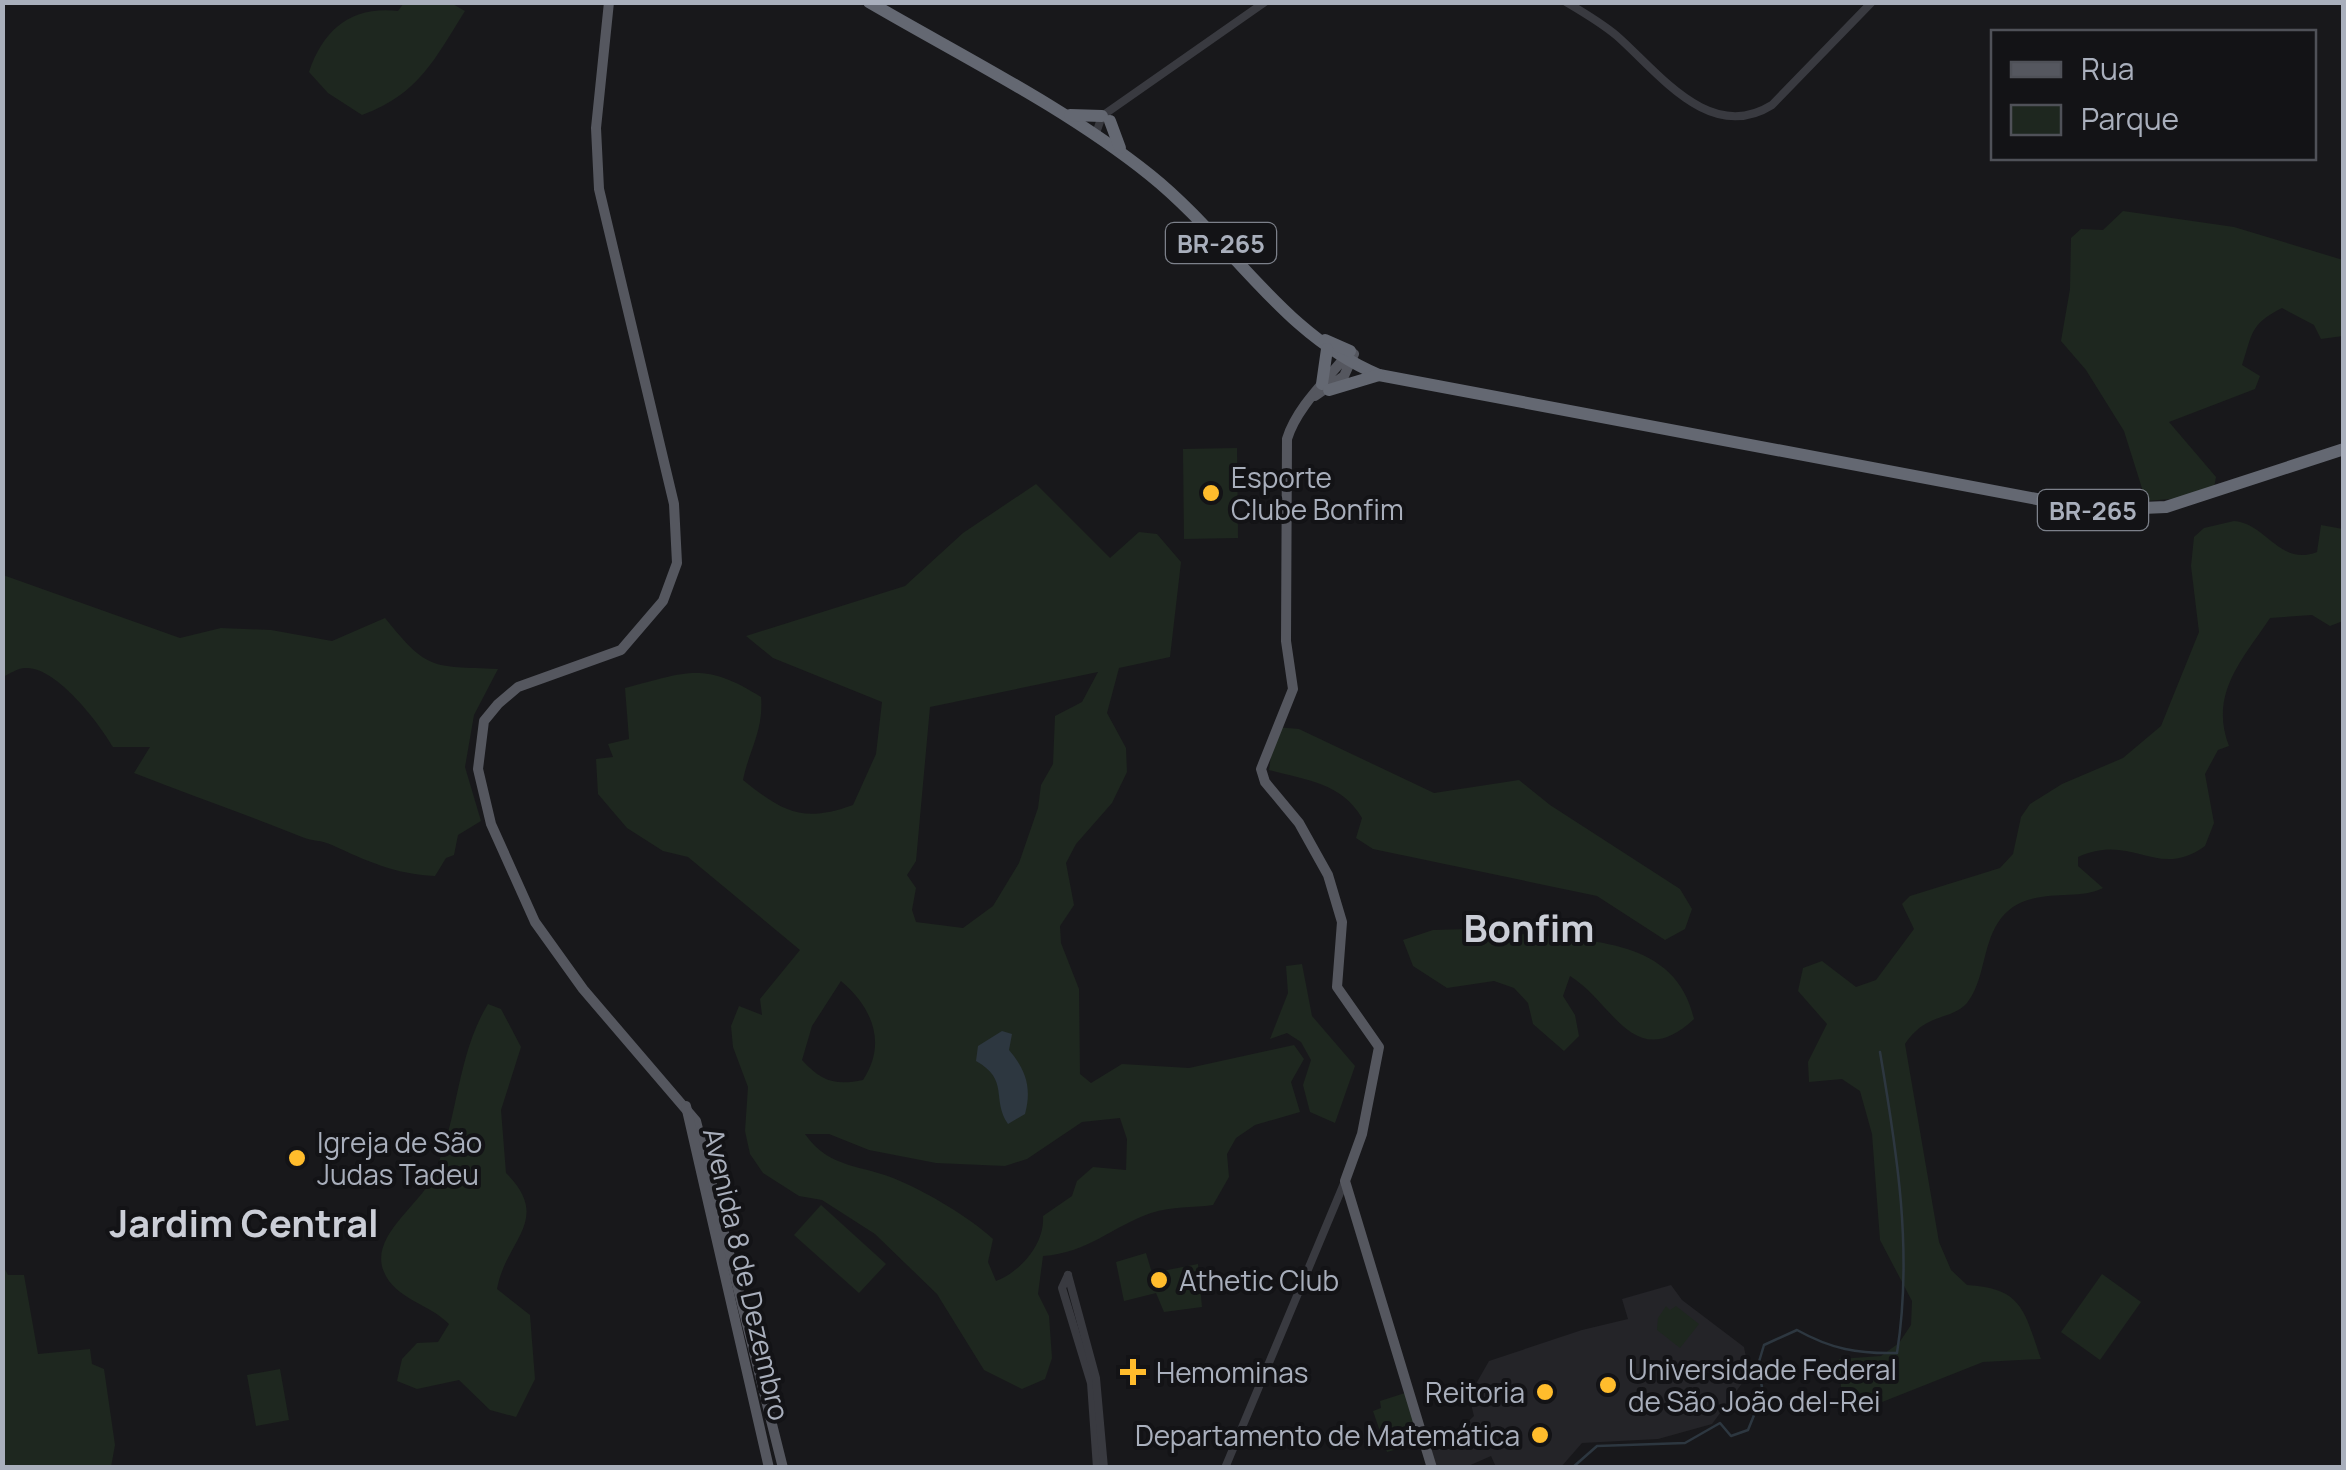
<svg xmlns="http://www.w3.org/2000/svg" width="2346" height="1470" font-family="Manrope,sans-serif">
  <rect width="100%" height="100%" fill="#18181b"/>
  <path fill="#242428" d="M1671,1285L1682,1300L1744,1347L1749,1374L1712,1424L1658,1439L1582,1443L1561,1467H1496L1491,1456L1466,1467H1435L1427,1451L1448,1441L1474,1416L1469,1396L1489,1361L1582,1330L1628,1319L1622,1299Z"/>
  <g fill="#1e271f" fill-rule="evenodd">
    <path d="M404,3H451L465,11C434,60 419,94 362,115L328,93L309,72C324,28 352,6 398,11Z"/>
    <path d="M2123,211L2234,227L2343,260V336L2321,339L2314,325L2282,308C2249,325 2253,333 2242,365L2260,376L2255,389L2169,422L2216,477L2214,488L2194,497L2146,501L2124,431L2086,370L2061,341L2070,289L2071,238L2081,229L2103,230Z"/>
    <path d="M1237,448L1238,538L1184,539L1183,449Z"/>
    <path d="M1036,484L1110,558L1139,532L1157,534L1181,562L1170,657L1119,668L1107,713L1126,748L1127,772L1112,803L1076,844L1066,863L1074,905L1060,926L1061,943L1079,989L1080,1074L1091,1083L1122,1064L1189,1068L1294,1045L1304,1059L1291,1082L1300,1112L1255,1125L1236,1138L1227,1154L1229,1177L1213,1205C1192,1208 1173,1206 1151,1213C1111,1227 1088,1253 1043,1256L1038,1294L1049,1316L1052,1358L1045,1379L1022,1389L984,1370L937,1294L875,1234L822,1200L799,1196L763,1173L750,1154L745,1131L748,1087L733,1047L731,1026L739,1006L762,1015L760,999L800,950L688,857L663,851L627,828L598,794L596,759L613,757L608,744L629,739L625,688C687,672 704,661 761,697C764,730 749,750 743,780C784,813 803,823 853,805L876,754L882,702L773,658L746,636L905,586L963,533ZM1098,672L1082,702L1055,716L1053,764L1041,785L1038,808L1019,863L993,906L963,928L916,922L912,910L916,888L907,875L916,861L930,707ZM841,981C873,1008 887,1044 863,1080C835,1086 821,1081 802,1060L812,1026ZM1120,1118L1127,1139L1126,1170L1093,1167L1077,1181L1072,1196L1043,1216C1045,1244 1020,1272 996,1281L988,1262L993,1239C969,1217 930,1194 900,1181C863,1164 830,1170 805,1134H829L869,1150L936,1163L1005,1166L1027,1159L1082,1122Z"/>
    <path d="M2234,521C2266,523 2280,567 2317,552L2321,525L2343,529V621L2330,626L2312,615L2270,618C2242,660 2209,694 2229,746L2218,750L2205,774L2214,823L2205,846C2157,881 2133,832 2078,857V866L2103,888C2079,900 2049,890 2020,903C1979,923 1990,975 1967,1003C1951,1021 1926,1012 1905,1044L1939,1242L1951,1270L1967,1285C2023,1288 2024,1311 2041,1359L1983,1362L1862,1410L1842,1402L1839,1359L1881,1356L1899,1343L1911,1325L1912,1301L1880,1240L1872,1134L1860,1091L1842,1079L1809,1082L1808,1062L1827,1024L1798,991L1803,968L1822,961L1856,987L1876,980L1914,929L1902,904L1910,896L2000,868L2013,854L2021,817L2030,804L2062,784L2123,758L2161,726L2199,632L2191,566L2194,537L2204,528Z"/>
    <path d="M3,575L180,638L221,628L271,630L332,641L385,618C428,671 431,666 498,669L474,715L465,767L481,821L458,835L454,855L446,858L435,876C394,874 367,861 332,845C322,840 311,841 302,837C245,814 190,795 134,773L150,747H113C100,724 55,665 25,668C18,668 9,674 3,677Z"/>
    <path d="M1275,727L1299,729L1434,793L1519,780L1550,805L1680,889L1692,909L1685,929L1665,940L1597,896L1373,849L1356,838L1362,818C1342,783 1306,780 1269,770Z"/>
    <path d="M1508,928L1521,934C1589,941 1676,938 1694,1019C1634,1075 1613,1002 1570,976L1563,996L1575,1015L1579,1036L1564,1051L1533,1024L1528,1003L1514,988L1494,981L1447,988L1413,966L1403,940L1433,930Z"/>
    <path d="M1302,964L1312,1016L1355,1066L1335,1123L1310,1112L1303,1085L1311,1060L1301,1042L1287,1033L1270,1039L1288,993L1286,966Z"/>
    <path d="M488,1004L501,1009L521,1047L501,1110L506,1173C553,1220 506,1239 497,1289L530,1315L535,1379L516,1417L490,1410L459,1380L417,1389L397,1381L402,1359L417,1343L438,1342L449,1324C430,1304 395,1299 384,1272C369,1238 417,1207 431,1180C459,1124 455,1058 488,1004Z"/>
    <path d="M821,1205L886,1264L859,1293L794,1235Z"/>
    <path d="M1146,1253L1152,1273L1198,1264L1202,1307L1164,1312L1156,1293L1124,1301L1116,1262Z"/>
    <path d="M2,1264L8,1275H24L38,1354L90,1349L92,1364L104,1369L115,1445L111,1467H3Z"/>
    <path d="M2102,1274L2141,1302L2100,1360L2061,1332Z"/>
    <path d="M1666,1306L1670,1310L1676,1306L1699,1324L1680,1348L1657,1330L1658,1318Z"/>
    <path d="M280,1369L289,1420L256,1426L247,1375Z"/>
    <path d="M1405,1393L1421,1442L1387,1452L1373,1411L1381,1408L1380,1401Z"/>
  </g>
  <path fill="#2d3740" d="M1002,1031L1012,1034L1009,1050C1026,1070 1032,1088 1025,1114L1008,1124C991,1099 1010,1080 976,1061L978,1046Z"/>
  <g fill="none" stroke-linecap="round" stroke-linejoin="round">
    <path stroke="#2d3740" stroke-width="2.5" d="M1572,1468L1597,1446L1685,1443L1720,1423L1731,1436L1748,1430L1763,1393L1758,1365L1764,1345L1797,1330C1831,1349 1858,1354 1897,1353C1913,1252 1897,1152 1880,1052"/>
    <g stroke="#393a40" stroke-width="8">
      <path d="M1566,2C1583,12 1603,24 1617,36C1659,73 1710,144 1772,105L1872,2"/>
      <path d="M1095,136L1102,116L1265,2"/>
      <path d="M1068,1275L1062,1288L1091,1383L1097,1468"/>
      <path d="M1068,1275L1096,1378L1104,1468"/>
      <path d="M1225,1468L1345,1181"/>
    </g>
    <g stroke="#55575f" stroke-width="10">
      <path d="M609,2L596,128L599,189L674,504L677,563L663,601L621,650L518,687L498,704L484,721L478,769L491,824L535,922L583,989L696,1121L783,1468"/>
      <path d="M1315,396L1344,376L1354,354L1350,351C1329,378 1297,406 1287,439L1286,641L1293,689L1261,769L1265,782L1299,823L1328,875L1342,922L1337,987L1379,1047L1362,1134L1345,1181L1432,1468"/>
      <path d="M686,1106L769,1468"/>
    </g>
    <g stroke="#646872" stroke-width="12">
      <path d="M869,2C963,57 1065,107 1150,175C1230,239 1282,335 1379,375L2095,510L2166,507L2344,449"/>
      <path d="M1070,115L1102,116"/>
      <path d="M1110,121L1120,148"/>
      <path d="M1325,340L1350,351"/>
      <path d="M1322,384L1327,349"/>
      <path d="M1329,390L1379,375"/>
    </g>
  </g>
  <g fill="#ffbc2c" stroke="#131316" stroke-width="4">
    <circle cx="1211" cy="493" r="10"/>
    <circle cx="297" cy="1158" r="10"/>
    <circle cx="1159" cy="1280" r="10"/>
    <path d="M1128 1357h10v10h10v10h-10v10h-10v-10h-10v-10h10z"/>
    <circle cx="1608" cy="1385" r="10"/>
    <circle cx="1545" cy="1392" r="10"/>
    <circle cx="1540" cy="1435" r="10"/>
  </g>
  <g text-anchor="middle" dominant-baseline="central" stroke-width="8" stroke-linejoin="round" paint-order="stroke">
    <g fill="#131316" stroke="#7c808a" stroke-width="2.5">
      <rect x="1166" y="223" width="110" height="40" rx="8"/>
      <rect x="2038" y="490" width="110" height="40" rx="8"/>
    </g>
    <g font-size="25" font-weight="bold" fill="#a9afbc">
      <text x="1221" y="243">BR-265</text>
      <text x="2093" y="510">BR-265</text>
    </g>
    <g font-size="28" fill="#a9afbc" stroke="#131316" text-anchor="start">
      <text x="1231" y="477">Esporte<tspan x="1231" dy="32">Clube Bonfim</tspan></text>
      <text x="317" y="1142">Igreja de São<tspan x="317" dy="32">Judas Tadeu</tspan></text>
      <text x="1179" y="1280">Athetic Club</text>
      <text x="1628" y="1369">Universidade Federal<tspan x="1628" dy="32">de São João del-Rei</tspan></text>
      <text x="1156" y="1372">Hemominas</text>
      <text x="1525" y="1392" text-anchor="end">Reitoria</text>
      <text x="1520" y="1435" text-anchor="end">Departamento de Matemática</text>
    </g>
    <g font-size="28" fill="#a9afbc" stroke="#131316">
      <text transform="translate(747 1274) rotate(77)">Avenida 8 de Dezembro</text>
    </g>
    <g font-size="38" font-weight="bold" fill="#cbced7" stroke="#131316">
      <text x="1529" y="927">Bonfim</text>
      <text x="244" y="1222">Jardim Central</text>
    </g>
  </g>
  <rect width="2346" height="1470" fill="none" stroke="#a9afbc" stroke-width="10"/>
  <rect x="1991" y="30" width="325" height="130" fill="#131316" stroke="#4f5158" stroke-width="2.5"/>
  <rect x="2011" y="62" width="50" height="15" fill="#55575f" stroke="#4f5158" stroke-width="2.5"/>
  <text x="2081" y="80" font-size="30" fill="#a9afbc">Rua</text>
  <rect x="2011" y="105" width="50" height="30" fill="#1e271f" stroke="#4f5158" stroke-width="2.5"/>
  <text x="2081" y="130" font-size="30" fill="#a9afbc">Parque</text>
</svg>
